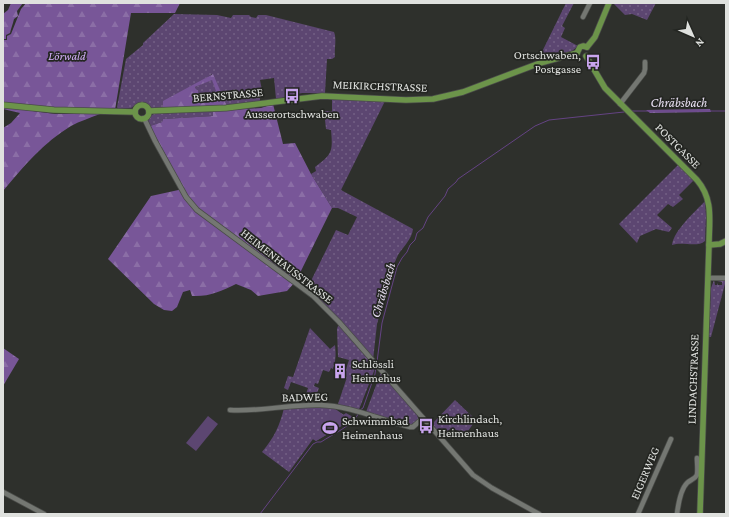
<svg xmlns="http://www.w3.org/2000/svg" width="729" height="517" font-family="'Crimson Pro',serif">
  <defs>
    <pattern id="green-dots" width="8" height="8" patternUnits="userSpaceOnUse"><rect width="8" height="8" fill="#5c4671"/><path d="M2 2h.1M6 6h.1" fill="none" stroke="#736085" stroke-width="1.8" stroke-linecap="round"/></pattern>
    <pattern id="forest-firs" width="22" height="20" patternUnits="userSpaceOnUse"><rect width="22" height="20" fill="#785698"/><path d="M5 1l3.5 6h-7zM16 11l3.5 6h-7z" fill="#8b6ea6"/></pattern>
  </defs>
  <rect width="100%" height="100%" fill="#2e302c"/>
  <g fill="url(#green-dots)">
    <path d="M566,3H574L562,26L565,28L561,37L578,46L572,51L537,62Z"/>
    <path d="M613,3H656L647,20L632,14L625,15Z"/>
    <path d="M174,14L217,15L231,18L233,15H249L251,17L256,18L258,15H266L334,32C337,39 334,49 335,57L332,59H327L325,93H302L276,99L274,78L260,80L263,96L260,98V102L227,106L212,74L163,109H152L146,103L143,102L138,103L131,108L118,109L117,107L126,59L143,45V43Z"/>
    <path d="M212,79L217,91L197,97L198,90L196,89L195,87Z"/>
    <path d="M332,97L385,101L341,190L413,229C412,239 403,247 398,255C393,265 391,275 387,286L384,287L383,292L385,296L377,324L373,360L307,289L336,230L348,235L357,217L338,208H332L311,174L316,171L315,167C332,154 333,152 331,130L326,129L324,111H332Z"/>
    <path d="M213,111V116L163,119L162,122L150,126L148,120L149,116L154,114Z"/>
    <path d="M679,164L694,180L679,195L683,199L673,207L668,204L657,215L672,228L669,232L656,229L640,236L637,243L619,224Z"/>
    <path d="M705,201L706,216L705,241C697,248 682,241 672,245C674,230 695,212 705,201Z"/>
    <path d="M714,280L715,285H717L718,283V285H722V282L717,281L726,280L711,337H709L711,288Z"/>
    <path d="M340,325L376,366L358,412L337,407L346,380L343,378L349,360L338,357L337,329L338,326Z"/>
    <path d="M310,328L330,349L335,345C336,354 336,360 333,369L331,368L329,372L323,370L318,384L315,383L314,386L319,388L315,398L306,394L308,388L291,382L288,390L284,388L288,376L293,377Z"/>
    <path d="M381,372L417,414L418,419L411,425L366,412Z"/>
    <path d="M455,400L476,420L465,435L461,432L451,428L447,432L444,439L434,426V422Z"/>
    <path d="M319,406L335,409L344,415L343,417L348,422L316,441L313,439L289,472L262,452C274,438 280,425 284,408Z"/>
  </g>
  <g fill="url(#forest-firs)" fill-rule="evenodd">
    <path d="M11,3H23L17,11L18,16L14,19C13,24 11,28 10,33L6,35V39H3V14L8,10Z"/>
    <path d="M26,3H180L175,13H131L115,110L34,107L3,103V40H7V36L11,34L21,9Z"/>
    <path d="M213,74L227,106L163,109V101ZM212,80L216,91L198,96V90L196,89L195,87Z"/>
    <path d="M273,104L283,144L295,143L311,174L332,208L296,281L287,291L258,296L251,290L236,284C221,291 209,297 192,296L190,290L183,292L177,307L172,311L164,310L154,304L108,259L151,196L183,189L150,126L162,122L163,119L213,116V111L261,108Z"/>
    <path d="M3,107L55,114H100C90,118 80,121 71,126C44,142 23,167 3,191V128L11,123L20,113L3,109Z"/>
    <path d="M710,109L711,112L650,113L646,110Z"/>
    <path d="M3,348L19,359L3,386Z"/>
  </g>
  <g fill="#5c4671">
    <path d="M335,409L343,415L346,413L353,417L348,422L316,441L313,439Z"/>
    <path d="M208,416L218,424L196,451L186,443Z"/>
  </g>
  <g fill="none" stroke-linecap="round" stroke-linejoin="round">
    <g stroke="#644383" stroke-width="1">
      <path d="M632,111H726"/>
      <path d="M377,362L382,323L397,267L402,258L407,252L410,245L415,240L417,233L423,228L428,217L445,196L448,189L456,182L458,179L535,126L549,120L624,112"/>
      <path d="M360,410L363,408L375,374L376,367"/>
      <path d="M260,514L313,444L317,442H321C333,434 352,426 359,413"/>
    </g>
    <g stroke="#4a4c49" stroke-width="6">
      <g id="minor">
        <path d="M583,17L590,3"/>
        <path d="M620,104L644,73L645,69V62"/>
        <path d="M144,118L155,141L186,197L197,210L313,296L339,322L473,475L492,488L539,514"/>
        <path d="M708,278H726"/>
        <path d="M230,410C260,412 290,404 320,405C351,406 380,420 410,427H413L423,418"/>
        <path d="M3,492L44,514"/>
        <path d="M638,514L671,439"/>
        <path d="M677,514C678,506 681,489 687,483C690,480 695,479 697,475C698,470 697,463 697,458"/>
      </g>
    </g>
    <g stroke="#4a4c49" stroke-width="7">
      <g id="major">
        <path d="M587,47L595,37L609,3"/>
        <path d="M577,53L580,47L583,46L587,47"/>
        <path d="M586,56L605,88L697,180C714,200 709,221 709,245L700,514"/>
        <path d="M3,105L54,110L135,112"/>
        <circle cx="142" cy="112" r="7"/>
        <path d="M149,111L226,108L322,96L406,100L433,99L463,92L540,63L577,53"/>
        <path d="M709,245L720,244L726,241"/>
      </g>
    </g>
    <use href="#minor" stroke="#747772" stroke-width="4.5"/>
    <use href="#major" stroke="#6c944a" stroke-width="5.5"/>
  </g>
  <defs>
    <g id="bus-bare" transform="scale(1.2)"><path d="M-5-6H5V4H4V6H2V4H-2V6H-4V4H-5ZM-3.5-4V0h7V-4ZM-3.5 1.2v1.5H-2V1.2ZM2 1.2v1.5H3.5V1.2Z" fill="#c9a5ee" stroke="#242622" stroke-width="2.5" paint-order="stroke"/></g>
    <g id="building-bare" transform="scale(1.2)"><path d="M-4-6H4V6H1V3H-1V6H-4ZM-2.5-4.3h1.7v1.8h-1.7ZM.8-4.3h1.7v1.8H.8ZM-2.5-1h1.7V.8h-1.7ZM.8-1h1.7V.8H.8Z" fill="#c9a5ee" stroke="#242622" stroke-width="2.5" paint-order="stroke"/></g>
    <g id="stadium-bare" transform="scale(1.2)"><path d="M0-5a6.5 5 0 1 0 0 10a6.5 5 0 1 0 0-10ZM-3.5-1.8h7v3.6h-7Z" fill="#c9a5ee" stroke="#242622" stroke-width="2.5" paint-order="stroke"/></g>
  </defs>
  <g fill-rule="evenodd">
    <use href="#bus-bare" x="593" y="62"/>
    <use href="#bus-bare" x="292" y="96"/>
    <use href="#building-bare" x="340" y="371"/>
    <use href="#bus-bare" x="426" y="426"/>
    <use href="#stadium-bare" x="330" y="428"/>
  </g>
  <g text-anchor="middle" dominant-baseline="central" stroke-width="3.5" stroke-linejoin="round" paint-order="stroke">
    <g font-size="12" fill="#dfe1de" stroke="#242622" text-anchor="start">
      <text x="581" y="55" text-anchor="end">Ortschwaben,<tspan x="581" dy="14">Postgasse</tspan></text>
      <text x="292" y="114" text-anchor="middle">Ausserortschwaben</text>
      <text x="352" y="364">Schlössli<tspan x="352" dy="14">Heimehus</tspan></text>
      <text x="438" y="419">Kirchlindach,<tspan x="438" dy="14">Heimenhaus</tspan></text>
      <text x="342" y="421">Schwimmbad<tspan x="342" dy="14">Heimenhaus</tspan></text>
    </g>
    <g font-size="12" font-style="italic" fill="#d5b1fb" stroke="#242622">
      <text x="67" y="56">Lörwald</text>
    </g>
    <g font-size="12" fill="#dfe1de" stroke="#242622">
      <text transform="translate(380 86) rotate(2)">MEIKIRCHSTRASSE</text>
      <text transform="translate(228 95) rotate(-5)">BERNSTRASSE</text>
      <text transform="translate(678 146) rotate(45)">POSTGASSE</text>
      <text transform="translate(287 266) rotate(38)">HEIMENHAUSSTRASSE</text>
      <text transform="translate(693 379) rotate(-88)">LINDACHSTRASSE</text>
      <text transform="translate(305 397) rotate(-1)">BADWEG</text>
      <text transform="translate(645 473) rotate(-67)">EIGERWEG</text>
    </g>
    <g font-size="13" font-style="italic" fill="#e7def1" stroke="#242622">
      <text x="679" y="102">Chräbsbach</text>
      <text transform="translate(383 290) rotate(-73)">Chräbsbach</text>
    </g>
  </g>
  <rect width="729" height="517" fill="none" stroke="#dfe1de" stroke-width="8"/>
  <g transform="translate(693 36) rotate(135)" stroke="#242622" stroke-width="3" paint-order="stroke">
  <path d="M0-3L7 15L0 10L-7 15Z" fill="#dfe1de"/>
  <text y="-6" font-size="11" font-weight="bold" text-anchor="middle" fill="#dfe1de">N</text>
  </g>
</svg>
